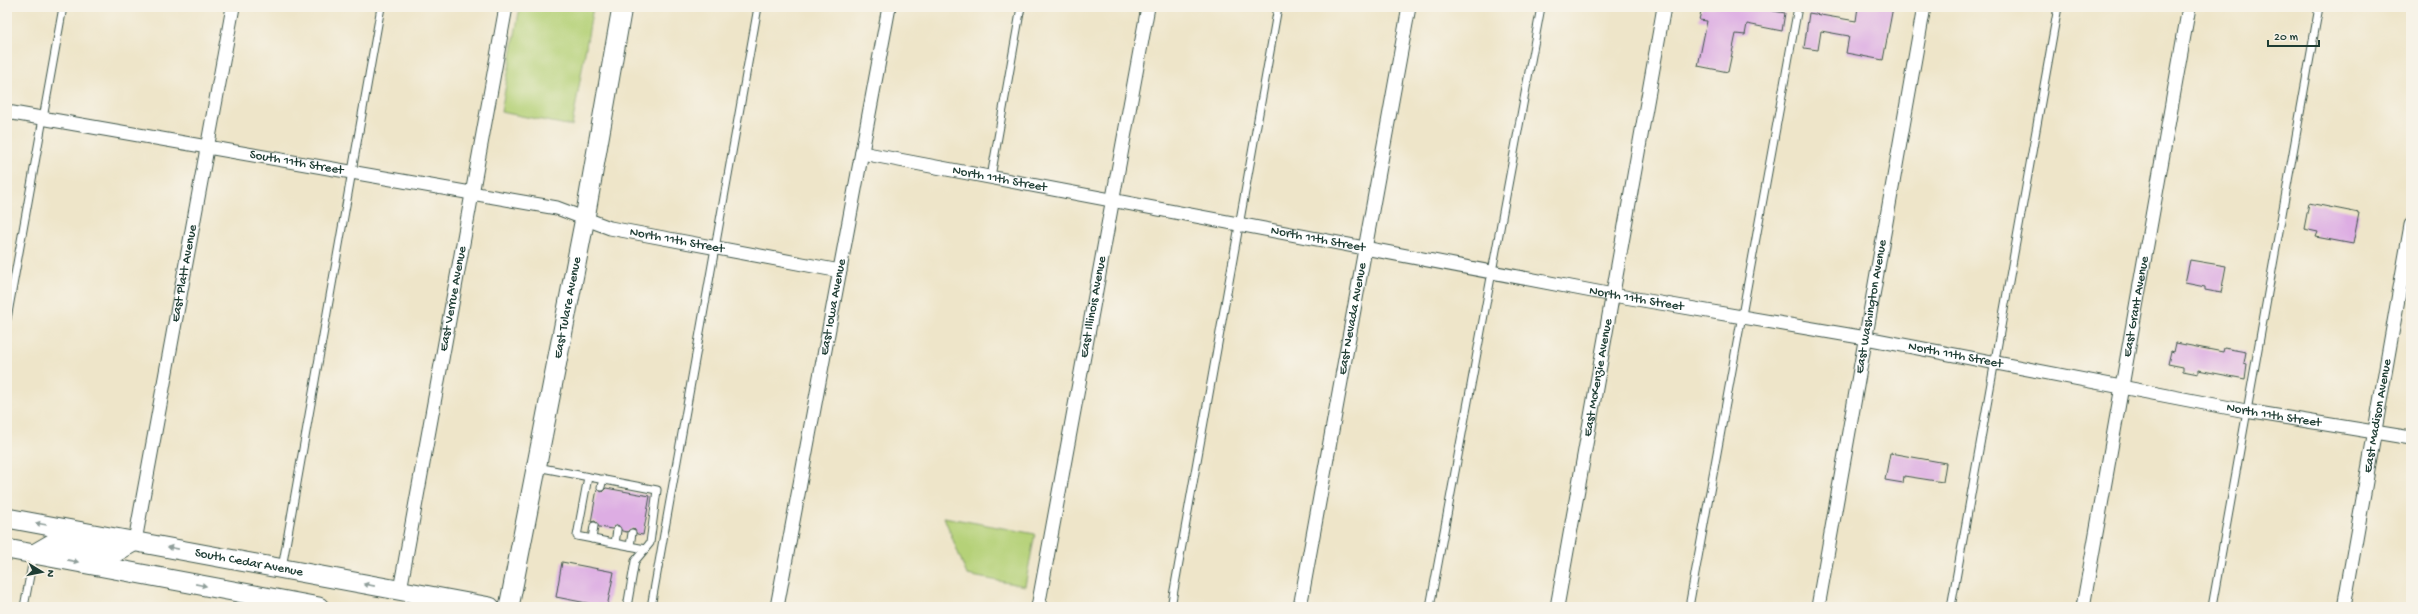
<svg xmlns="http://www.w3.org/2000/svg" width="2418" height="614" font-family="'Gochi Hand',sans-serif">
  <rect width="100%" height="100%" fill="#f7f3e8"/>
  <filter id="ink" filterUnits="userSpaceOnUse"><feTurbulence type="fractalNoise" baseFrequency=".025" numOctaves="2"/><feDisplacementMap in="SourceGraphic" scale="8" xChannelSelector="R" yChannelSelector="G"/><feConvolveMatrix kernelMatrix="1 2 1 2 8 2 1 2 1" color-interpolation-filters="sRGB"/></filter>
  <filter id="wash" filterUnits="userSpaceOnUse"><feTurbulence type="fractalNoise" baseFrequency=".012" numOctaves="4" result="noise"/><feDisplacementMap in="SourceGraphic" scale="16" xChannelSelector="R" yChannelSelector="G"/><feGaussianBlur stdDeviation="0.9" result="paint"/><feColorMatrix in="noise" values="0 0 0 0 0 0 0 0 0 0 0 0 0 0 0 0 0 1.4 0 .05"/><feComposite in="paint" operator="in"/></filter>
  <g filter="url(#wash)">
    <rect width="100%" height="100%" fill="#eee5c9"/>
    <g fill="#b5d178" stroke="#6a8756">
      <path d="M520,7H593L572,126L501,112Z"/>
      <path d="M944,517L1035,534L1025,586L967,575Z"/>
    </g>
    <g id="blocks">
      <g fill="#ddade3">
        <path d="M1702,7H1751L1785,13L1782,31L1747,24L1745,35L1736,34L1728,72L1698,66L1707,21L1699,20Z"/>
        <path d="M1858,7H1893L1883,60L1846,53L1849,36L1821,31L1818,50L1804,48L1809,13L1856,21Z"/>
        <path d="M2309,203L2359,213L2353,244L2316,237L2318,232L2304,229Z"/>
        <path d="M2190,260L2226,266L2221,293L2205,290V287L2185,283Z"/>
        <path d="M2176,343L2223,352L2224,348L2246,352L2244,363L2247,364L2245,379L2198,370V374L2183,371V367L2168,364L2171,351L2174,352Z"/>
        <path d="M1890,453L1946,463L1943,482L1904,476L1903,483L1885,480Z"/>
        <path d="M606,488L650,496L643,535L637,534L633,528L627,532L622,531L618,525L612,529L599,527L595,521L591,522L597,489L602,492Z"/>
        <path d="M562,562L614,572L607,607L556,597Z"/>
      </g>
    </g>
  </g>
  <g filter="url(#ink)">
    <use href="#blocks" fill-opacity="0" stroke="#3e564a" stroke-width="1"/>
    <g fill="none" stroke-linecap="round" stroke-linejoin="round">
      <g stroke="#3e564a" stroke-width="9">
        <g id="lane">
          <path d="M991,177L1021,7"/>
          <path d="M7,319L63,7"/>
          <path d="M537,467L657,490L650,543L635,561L627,607"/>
          <path d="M588,477L577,536L645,549"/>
          <path d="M601,487L603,479"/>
          <path d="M592,539L594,526"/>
          <path d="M615,543L617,530"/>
          <path d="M630,546L632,533"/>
          <path d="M282,568L381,7"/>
          <path d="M24,607L34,554"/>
          <path d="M651,607L758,7"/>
          <path d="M1171,607L1278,7"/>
          <path d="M1430,607L1541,7"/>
          <path d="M1689,607L1798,7"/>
          <path d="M1951,607L2058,7"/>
          <path d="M2212,607L2319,7"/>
        </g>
      </g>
      <g stroke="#3e564a" stroke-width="15">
        <g id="street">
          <path id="s1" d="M7,112L557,208L610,228L840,271"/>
          <path id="s2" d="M862,153L1613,295L1866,338L2246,411L2411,438"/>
          <path id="s3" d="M135,541L233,7"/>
          <path id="s4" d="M400,590L506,7"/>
          <path id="s5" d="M777,607L889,7"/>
          <path id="s6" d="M1038,607L1148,7"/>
          <path id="s7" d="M1300,607L1409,7"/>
          <path id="s8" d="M1557,607L1664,7"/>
          <path id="s9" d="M1818,607L1924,7"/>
          <path id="s10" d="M2083,607L2189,7"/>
          <path id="s11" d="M2344,607L2411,225"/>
        </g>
      </g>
      <g stroke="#3e564a" stroke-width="21">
        <g id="secondary">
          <path id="s12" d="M7,518L490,607"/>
          <path d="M7,549L319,607"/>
          <path d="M34,554L53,543L116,552L135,541"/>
          <path id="s13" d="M509,607L585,218L622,7"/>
        </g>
      </g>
      <use href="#lane" stroke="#fff" stroke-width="7"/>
      <use href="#street" stroke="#fff" stroke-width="13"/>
      <use href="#secondary" stroke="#fff" stroke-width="19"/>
    </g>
    <defs><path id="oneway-solid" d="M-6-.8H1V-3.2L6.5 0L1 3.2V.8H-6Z"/></defs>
    <g fill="#8f9e9a">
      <use href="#oneway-solid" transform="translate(41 524) rotate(-170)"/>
      <use href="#oneway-solid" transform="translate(173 548) rotate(-169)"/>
      <use href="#oneway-solid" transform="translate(73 561) rotate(11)"/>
      <use href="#oneway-solid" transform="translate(201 585) rotate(11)"/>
      <use href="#oneway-solid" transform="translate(369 585) rotate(-169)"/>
    </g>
  </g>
  <g text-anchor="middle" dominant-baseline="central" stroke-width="4" stroke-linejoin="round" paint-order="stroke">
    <g font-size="13" fill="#1f3d34" stroke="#f7f3e8">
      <text stroke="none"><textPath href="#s1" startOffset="294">South 11th Street</textPath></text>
      <text stroke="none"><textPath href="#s2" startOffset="140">North 11th Street</textPath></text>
      <text stroke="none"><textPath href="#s2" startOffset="464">North 11th Street</textPath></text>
      <text stroke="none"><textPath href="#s1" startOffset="683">North 11th Street</textPath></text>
      <text stroke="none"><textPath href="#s3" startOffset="272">East Platt Avenue</textPath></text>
      <text stroke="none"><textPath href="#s2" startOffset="788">North 11th Street</textPath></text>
      <text stroke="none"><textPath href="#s4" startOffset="296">East Verrue Avenue</textPath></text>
      <text stroke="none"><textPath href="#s13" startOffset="305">East Tulare Avenue</textPath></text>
      <text stroke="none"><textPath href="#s5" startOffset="305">East Iowa Avenue</textPath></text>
      <text stroke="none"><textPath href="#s6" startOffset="305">East Illinois Avenue</textPath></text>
      <text stroke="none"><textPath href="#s9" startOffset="305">East Washington Avenue</textPath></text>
      <text stroke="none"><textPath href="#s10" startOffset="305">East Grant Avenue</textPath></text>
      <text stroke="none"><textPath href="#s7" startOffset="293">East Nevada Avenue</textPath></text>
      <text stroke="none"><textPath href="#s2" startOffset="1112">North 11th Street</textPath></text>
      <text stroke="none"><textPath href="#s8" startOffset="233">East McKenzie Avenue</textPath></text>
      <text stroke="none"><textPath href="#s2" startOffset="1436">North 11th Street</textPath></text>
      <text stroke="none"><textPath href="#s11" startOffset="194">East Madison Avenue</textPath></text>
      <text stroke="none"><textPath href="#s12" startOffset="246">South Cedar Avenue</textPath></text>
    </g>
  </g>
  <rect width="2418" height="614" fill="none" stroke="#f7f3e8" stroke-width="24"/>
  <g transform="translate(42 572) rotate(100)" stroke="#f7f3e8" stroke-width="3" paint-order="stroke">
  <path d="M0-3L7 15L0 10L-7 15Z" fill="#1f3d34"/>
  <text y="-6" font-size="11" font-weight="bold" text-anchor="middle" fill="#1f3d34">N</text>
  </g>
  <path d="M2268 40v6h51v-6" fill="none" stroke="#1f3d34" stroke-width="2"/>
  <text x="2274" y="40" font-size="12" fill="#1f3d34" stroke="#f7f3e8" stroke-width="3" paint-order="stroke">20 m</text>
</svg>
